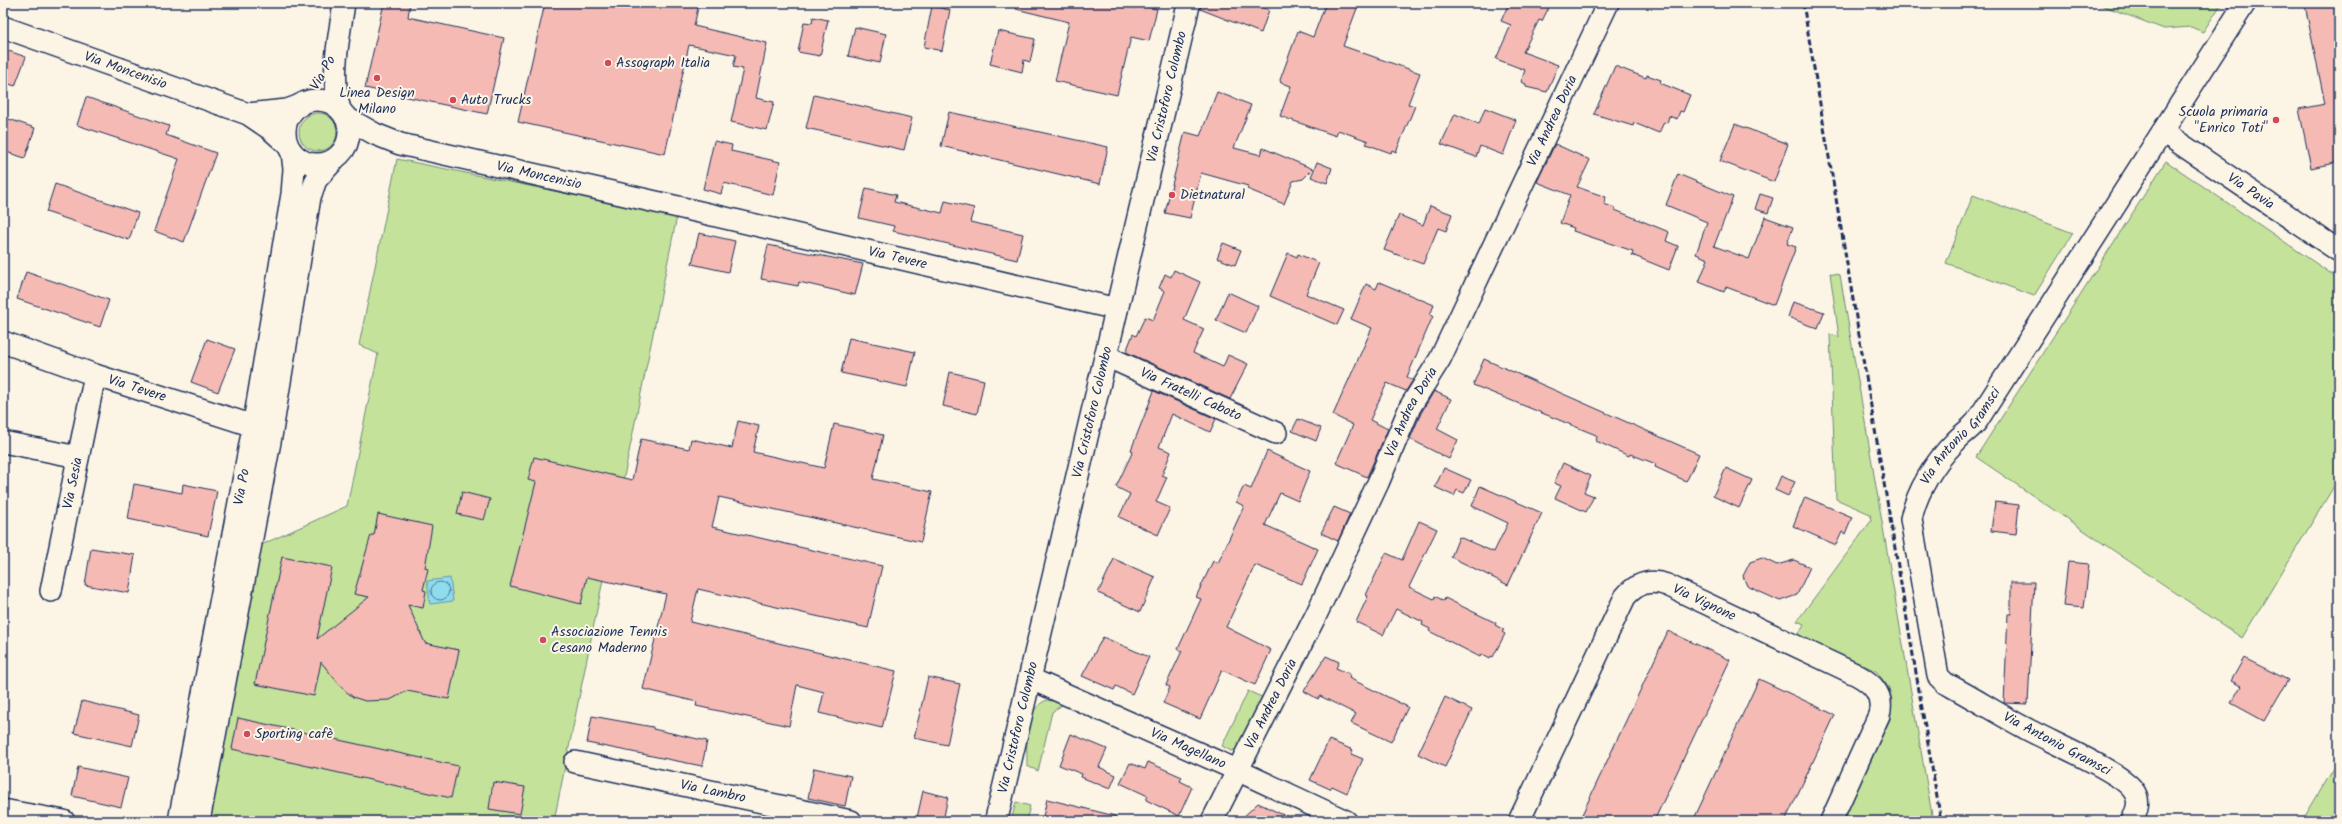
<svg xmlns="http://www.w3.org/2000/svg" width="2342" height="824" font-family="Kalam,sans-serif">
  <rect width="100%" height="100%" fill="#fcf5e5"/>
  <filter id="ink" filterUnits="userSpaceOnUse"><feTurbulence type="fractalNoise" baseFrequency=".025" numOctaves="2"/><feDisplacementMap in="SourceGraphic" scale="8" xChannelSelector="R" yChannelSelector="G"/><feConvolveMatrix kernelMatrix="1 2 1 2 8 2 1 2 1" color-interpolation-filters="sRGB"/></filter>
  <g filter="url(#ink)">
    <g fill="#c4e29a" stroke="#70887c">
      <path d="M2096,3H2222L2203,32L2191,27L2164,29Z"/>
      <circle cx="318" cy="132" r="19"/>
      <path d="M397,159L677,216L554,821H210L261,545L347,506L378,354L359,345Z"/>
      <path d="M2166,161L2339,279V478L2242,638L1976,457Z"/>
      <path d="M1973,195L2073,233L2034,296L1946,263Z"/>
      <path d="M1830,273L1840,275L1933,821H1843L1890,719L1892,700L1889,688L1876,671L1798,635L1804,624L1797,621L1871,521L1870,514L1836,499L1830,334L1839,337Z"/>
      <path d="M1248,691L1264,698L1241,748L1231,751L1222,746Z"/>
      <path d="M1047,700L1065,703L1052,712L1038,771L1027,766C1027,745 1023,709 1047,700Z"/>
      <path d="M2339,760V821H2302Z"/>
      <path d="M1016,802L1030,806L1026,821H1011Z"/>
    </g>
    <path fill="#8fdcee" stroke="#6197b4" d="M450,578L453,601L430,604L427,581Z"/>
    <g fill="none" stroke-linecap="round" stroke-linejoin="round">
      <circle stroke="#497498" stroke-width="1" cx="440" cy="591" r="9"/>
    </g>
    <g fill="#f5bab3" stroke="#1b2f5e">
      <path d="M384,3H410L408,17L504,38L487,114L365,88Z"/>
      <path d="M545,3H699L694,26L767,43L756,98L774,102L767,130L731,122L743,69L733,67L736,55L689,45L665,154L518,122Z"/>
      <path d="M1017,3H1115L1135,8L1136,4L1157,9L1149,41L1131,37L1117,95L1055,81L1069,22L1016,9Z"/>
      <path d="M1201,3H1250L1269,10L1261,33L1200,9Z"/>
      <path d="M1326,3H1359L1343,46L1420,73L1408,104L1415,106L1396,152L1392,150L1391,153L1366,144L1368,141L1338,130L1336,136L1280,116L1291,86L1281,83L1280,80L1298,31L1313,37Z"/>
      <path d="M1509,3H1551L1542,21L1539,20L1523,52L1558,65L1547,92L1526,87V84L1521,82L1525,70L1496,59L1511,25L1501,21Z"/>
      <path d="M2314,3H2339V162L2311,168L2299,109L2325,104L2305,5Z"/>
      <path d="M932,6L950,10L942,51L924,47Z"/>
      <path d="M813,17L828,20L820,56L798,52L804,22L812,23Z"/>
      <path d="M855,27L886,34L880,63L848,56Z"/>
      <path d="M998,31L1035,39L1030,62L1024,60L1022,72L990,64Z"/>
      <path d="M3,49L26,57L15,86L3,82Z"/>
      <path d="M1615,66L1646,78L1647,75L1661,80L1660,83L1690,95L1683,112L1680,111L1677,119L1669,116L1667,123L1664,122L1659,133L1634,123L1633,126L1594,114Z"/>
      <path d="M1217,92L1251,105L1234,148L1261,155L1263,148L1313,169L1303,179L1293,181L1284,204L1247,189L1248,186L1201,173L1190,218L1165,213L1185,132L1200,136Z"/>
      <path d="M814,95L912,118L904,150L806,128Z"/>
      <path d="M86,97L169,126L166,135L216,153L184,242L154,231L179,159L77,125Z"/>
      <path d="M1485,108L1516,120L1503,155L1480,146L1476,157L1441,144L1455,114L1479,124Z"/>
      <path d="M949,112L1108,147L1100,184L941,146Z"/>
      <path d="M3,117L35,128L25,158L3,151Z"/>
      <path d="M1735,124L1788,144L1774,182L1720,161Z"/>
      <path d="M714,141L732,145L731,151L780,162L773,195L724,183L721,194L703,189Z"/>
      <path d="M1555,144L1590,160L1577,187L1606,197L1604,204L1615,208V210L1669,232L1666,241L1678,246L1669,270L1632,255L1633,251L1573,231L1574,228L1560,223L1570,195L1537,182Z"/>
      <path d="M1317,162L1332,168L1327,183L1311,177Z"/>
      <path d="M1678,174L1733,197L1714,246L1749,259L1765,217L1793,227L1787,244L1796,247L1774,305L1726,287L1724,292L1699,282L1708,259L1696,254L1707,222L1666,205Z"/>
      <path d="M55,184L138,213L129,240L46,212Z"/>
      <path d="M866,188L896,195L894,202L942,213L945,201L974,208L970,222L1023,234L1017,260L893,231L894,226L859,218Z"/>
      <path d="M1760,194L1773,198L1768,213L1755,209Z"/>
      <path d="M1430,206L1452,214L1446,231L1438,228L1423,264L1384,250L1399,215L1423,225Z"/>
      <path d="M699,233L735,241L728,272L692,264Z"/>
      <path d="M1223,243L1241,250L1235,265L1217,258Z"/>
      <path d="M768,245L863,264L855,295L799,282L798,286L761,279Z"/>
      <path d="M1288,253L1297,257L1298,254L1319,263L1306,294L1344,310L1337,325L1270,296Z"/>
      <path d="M1174,270L1200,282L1184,320L1204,329L1193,353L1223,367L1228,355L1248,364L1230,399L1126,352L1133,334L1136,336L1145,317L1153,320L1165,291L1159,288L1165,274L1171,277Z"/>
      <path d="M26,272L109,300L100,327L17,299Z"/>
      <path d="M1379,282L1434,305L1430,315L1433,316L1407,377L1413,380L1406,391L1387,383L1370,420L1388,429L1367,477L1336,463L1353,425L1333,415L1372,328L1351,319L1366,284L1376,289Z"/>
      <path d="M1228,292L1258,306L1246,333L1216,320Z"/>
      <path d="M1793,302L1824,312L1818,329L1788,317Z"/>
      <path d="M849,338L915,352L907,387L841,373Z"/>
      <path d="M207,339L235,349L218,392L191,382Z"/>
      <path d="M1484,359L1699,454L1688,478L1686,481L1655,467L1656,464L1630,454L1629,456L1596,441L1597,437L1596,435L1473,385Z"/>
      <path d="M950,372L984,380L977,414L943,406Z"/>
      <path d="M1154,391L1216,419L1210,432L1172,414L1159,447L1171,452L1162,475L1167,477L1156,502L1170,508L1158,535L1119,517L1130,494L1116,487L1133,451L1131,450Z"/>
      <path d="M1434,391L1451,399L1437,429L1458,440L1449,459L1410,439L1421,413Z"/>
      <path d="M1298,419L1321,428L1316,441L1292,431Z"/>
      <path d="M738,421L759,426L753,452L824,468L834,424L883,435L873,479L932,492L921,542L719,497L712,527L882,566L868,628L698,589L690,622L896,671L882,728L819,713L824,692L797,685L789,726L696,706L697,702L643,689L666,594L587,577L581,604L510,586L536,482L528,480L534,457L632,480L641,439L689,449L691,439L732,448Z"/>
      <path d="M1267,451L1310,471L1298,501L1280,493L1265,525L1318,549L1302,584L1255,565L1226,627L1271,650L1255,685L1222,670L1200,719L1163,703L1170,687L1166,685L1182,651L1178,649L1201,599L1196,597L1213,561L1218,563L1244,506L1236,502L1244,486L1251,489Z"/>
      <path d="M1563,463L1591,476L1584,492L1594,496L1586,512L1555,498L1561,486L1554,483Z"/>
      <path d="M1444,468L1471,480L1464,493L1457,490L1454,496L1435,487Z"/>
      <path d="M1726,468L1752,480L1739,508L1713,496Z"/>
      <path d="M1781,476L1795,482L1788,496L1775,490Z"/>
      <path d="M134,484L182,493L183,484L217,491L208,536L128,519Z"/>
      <path d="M1480,486L1542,513L1508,585L1451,557L1459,537L1494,552L1508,523L1472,506Z"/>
      <path d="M462,492L490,499L484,520L457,514Z"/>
      <path d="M1805,497L1852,517L1845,534L1842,532L1836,545L1793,526Z"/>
      <path d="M1995,502L2019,505L2016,534L1991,531Z"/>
      <path d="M1334,507L1350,514L1338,541L1321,533Z"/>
      <path d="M378,514L432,526L425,568L428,569L423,590L426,591L423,608L408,605L425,643L459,650L449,699L407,691L390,700L365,701L353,697L343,689L321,662L314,696L255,684L282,557L332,567L317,639L369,597L354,594L371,535H374Z"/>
      <path d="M1419,521L1437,529L1409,587L1434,599L1435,596L1444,601L1445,598L1496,623L1495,625L1504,630L1502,632L1505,634L1493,657L1491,656L1490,659L1481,654L1480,657L1429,631L1430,629L1422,625L1423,622L1396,609L1383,635L1356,622L1368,596L1366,595L1386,553L1402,560Z"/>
      <path d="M91,548L135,555L129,593L85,585Z"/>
      <path d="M1762,558L1777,565L1794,560L1810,567L1797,595L1780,601L1747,586L1743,576L1750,562Z"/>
      <path d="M1114,559L1155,577L1140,612L1098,593Z"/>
      <path d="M2068,562L2089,564L2084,608L2063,606Z"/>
      <path d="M2011,582H2034L2028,704L2004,703L2008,614H2011Z"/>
      <path d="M1668,631L1730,660L1654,821H1579Z"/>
      <path d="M1103,637L1149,657L1132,694L1116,686L1114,690L1082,676Z"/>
      <path d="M1326,656L1339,662L1336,668L1350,674L1349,678L1408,707L1391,742L1351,723L1356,714L1320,696L1318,699L1304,691Z"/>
      <path d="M2244,658L2288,680L2264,721L2231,703L2241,686L2231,681Z"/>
      <path d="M928,677L960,684L947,745L914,738Z"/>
      <path d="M1759,679L1835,715L1785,821H1693Z"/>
      <path d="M1445,697L1472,710L1445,767L1418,754Z"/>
      <path d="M82,701L139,715L132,746L74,733Z"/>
      <path d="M592,716L653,727V729L707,741L702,766L587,743Z"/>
      <path d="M238,718L458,766L451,798L232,749Z"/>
      <path d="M1071,734L1107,749L1099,767L1116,775L1110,789L1081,777L1082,774L1059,765Z"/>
      <path d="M1329,740L1353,750L1351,754L1363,759L1347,793L1332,786L1330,789L1310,780Z"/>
      <path d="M1148,762L1182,777L1180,781L1192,787L1179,816L1146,800L1148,796L1120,783L1130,763L1145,769Z"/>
      <path d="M78,767L128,778L121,807L72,796Z"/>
      <path d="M814,768L851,776L845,806L808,798Z"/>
      <path d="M493,782L525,787L520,814L489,809Z"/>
      <path d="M923,791L948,797L943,821L917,818Z"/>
      <path d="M1047,799L1115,816L1114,821H1042Z"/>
      <path d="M1258,803L1296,821H1239Z"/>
    </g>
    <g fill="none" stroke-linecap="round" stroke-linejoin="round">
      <g stroke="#1b2f5e" stroke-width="24">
        <g id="minor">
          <path id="s1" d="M3,27L248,114L270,129L287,144"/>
          <circle cx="317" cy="132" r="32"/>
          <path d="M340,110C330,74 339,39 344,3"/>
          <path d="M248,114L287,110L301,105"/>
          <path id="s2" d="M345,117L375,134L400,144L678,207L1117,309"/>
          <path id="s3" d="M2163,132L2339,251"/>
          <path id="s4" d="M3,342L95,375L266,430"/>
          <path id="s5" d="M1106,356L1276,433"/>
          <path d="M3,442L78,457"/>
          <path id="s6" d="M51,591L95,375"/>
          <path id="s7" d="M1029,678L1239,771L1346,821"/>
          <path id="s8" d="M575,762L851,821"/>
          <path d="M3,810L64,821"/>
          <path id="s9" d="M179,821L253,428L292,194L294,169L292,152"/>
          <path d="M199,821L272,431L310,197L316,180L334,160"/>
          <path id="s10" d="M1212,821L1316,615L1378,483L1410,407L1440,359L1608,3"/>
          <path id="s11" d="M1519,821L1625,597C1637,583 1650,579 1667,585L1857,675C1874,684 1884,696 1879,715L1831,821"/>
          <path id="s12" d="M2132,821C2137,810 2141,800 2133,790C2120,771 2048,741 2025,728C1998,714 1972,697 1945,683L1938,676L1911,519C1917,491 1935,462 1955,442C1962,434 1971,429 1977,421L2245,3"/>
        </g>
      </g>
      <g stroke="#1b2f5e" stroke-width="25">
        <g id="tertiary">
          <path id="s13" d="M996,821L1189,3"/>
        </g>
      </g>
      <use href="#minor" stroke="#fcf5e5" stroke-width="21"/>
      <use href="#tertiary" stroke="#fcf5e5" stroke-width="22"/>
      <path stroke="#1b2f5e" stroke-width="3" stroke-dasharray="6 3" stroke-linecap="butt" d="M1803,3L1941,821"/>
    </g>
  </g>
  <g fill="#d1495b" stroke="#fcf5e5" stroke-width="1.5">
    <circle cx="608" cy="63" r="4"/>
    <circle cx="377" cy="78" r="4"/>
    <circle cx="453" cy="100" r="4"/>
    <circle cx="2276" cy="120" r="4"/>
    <circle cx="1172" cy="195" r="4"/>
    <circle cx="543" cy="640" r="4"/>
    <circle cx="247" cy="734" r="4"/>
  </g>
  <g text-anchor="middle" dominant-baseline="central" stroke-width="4" stroke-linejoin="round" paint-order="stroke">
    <g font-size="14" fill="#1b2f5e" stroke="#fcf5e5" text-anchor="start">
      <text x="616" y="63">Assograph Italia</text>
      <text x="377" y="93" text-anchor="middle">Linea Design<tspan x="377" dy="16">Milano</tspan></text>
      <text x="461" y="100">Auto Trucks</text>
      <text x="2268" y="112" text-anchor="end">Scuola primaria<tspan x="2268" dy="16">"Enrico Toti"</tspan></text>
      <text x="1180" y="195">Dietnatural</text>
      <text x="551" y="632">Associazione Tennis<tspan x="551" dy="16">Cesano Maderno</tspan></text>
      <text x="255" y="734">Sporting cafè</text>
    </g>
    <g font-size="14" fill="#1b2f5e" stroke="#fcf5e5">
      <text stroke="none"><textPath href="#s1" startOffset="130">Via Moncenisio</textPath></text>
      <text transform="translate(323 73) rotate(-60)">Via Po</text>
      <text stroke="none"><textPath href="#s13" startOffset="744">Via Cristoforo Colombo</textPath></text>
      <text stroke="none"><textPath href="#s10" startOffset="779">Via Andrea Doria</textPath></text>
      <text stroke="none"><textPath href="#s2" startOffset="204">Via Moncenisio</textPath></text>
      <text stroke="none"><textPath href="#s3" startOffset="106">Via Pavia</textPath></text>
      <text stroke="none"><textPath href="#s2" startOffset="572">Via Tevere</textPath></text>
      <text stroke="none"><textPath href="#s4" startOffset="142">Via Tevere</textPath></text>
      <text stroke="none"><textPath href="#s5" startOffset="93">Via Fratelli Caboto</textPath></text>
      <text stroke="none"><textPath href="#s13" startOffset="420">Via Cristoforo Colombo</textPath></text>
      <text stroke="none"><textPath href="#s10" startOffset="455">Via Andrea Doria</textPath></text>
      <text stroke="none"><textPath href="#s12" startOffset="517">Via Antonio Gramsci</textPath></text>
      <text stroke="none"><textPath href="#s6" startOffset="110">Via Sesia</textPath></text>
      <text stroke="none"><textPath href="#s9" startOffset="340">Via Po</textPath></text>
      <text stroke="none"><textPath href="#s11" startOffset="336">Via Vignone</textPath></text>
      <text stroke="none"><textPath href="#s10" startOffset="131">Via Andrea Doria</textPath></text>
      <text stroke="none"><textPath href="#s13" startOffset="96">Via Cristoforo Colombo</textPath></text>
      <text transform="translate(2057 744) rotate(28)">Via Antonio Gramsci</text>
      <text stroke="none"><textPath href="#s7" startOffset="174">Via Magellano</textPath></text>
      <text stroke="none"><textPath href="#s8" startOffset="141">Via Lambro</textPath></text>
    </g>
  </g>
  <rect width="2342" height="824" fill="none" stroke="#fcf5e5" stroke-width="16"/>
  <rect x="8" y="8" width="2326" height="808" fill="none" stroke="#1b2f5e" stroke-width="1.5" filter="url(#ink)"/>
</svg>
